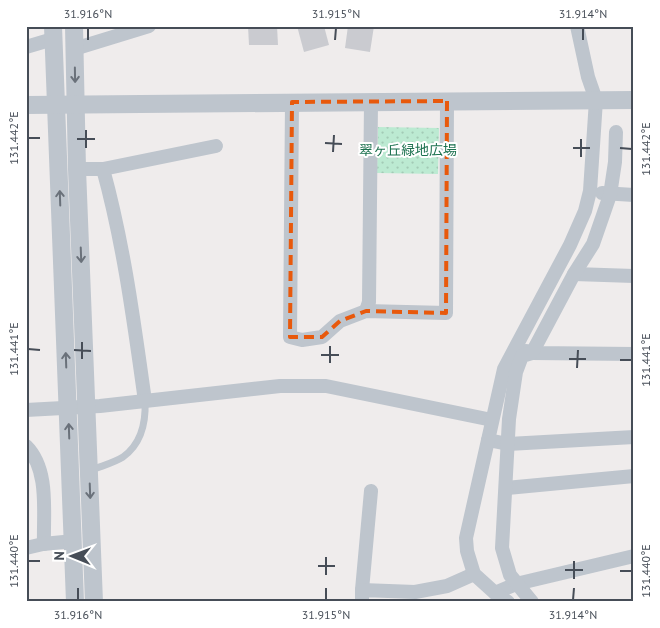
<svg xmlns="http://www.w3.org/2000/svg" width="660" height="628" font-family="'PT Sans','Noto Sans JP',sans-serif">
  <defs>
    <pattern id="park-dots" width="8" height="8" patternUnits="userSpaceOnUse" patternTransform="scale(1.25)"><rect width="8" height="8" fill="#bcead2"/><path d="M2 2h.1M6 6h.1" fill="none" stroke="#a3cab6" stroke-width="1.8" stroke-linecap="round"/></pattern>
  </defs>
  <rect width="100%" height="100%" fill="#efecec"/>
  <path fill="url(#park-dots)" d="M378,127L439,128L438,174L377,173Z"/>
  <g fill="#cacbd0">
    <path d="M248,26H277L278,45H249Z"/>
    <path d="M297,26H324L329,45L304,52Z"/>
    <path d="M348,26H374L370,52L345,48Z"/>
  </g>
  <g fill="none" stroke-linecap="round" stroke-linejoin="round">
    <path stroke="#bec5cd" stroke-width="7" d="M97,468C105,465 115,462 123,457C141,444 146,422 145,401"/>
    <g stroke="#bec5cd" stroke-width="14">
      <path d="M26,47L53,39"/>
      <path d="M74,49L149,26"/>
      <path d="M292,102L290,337L302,340L322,337L340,321L366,311L446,313L447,101"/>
      <path d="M77,169H103L216,146"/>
      <path d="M103,169C124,245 134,323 145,401"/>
      <path d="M602,193L634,195"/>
      <path d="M574,274L634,276"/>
      <path d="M366,311L369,302L371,102"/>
      <path d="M526,351L532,353L634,354"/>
      <path d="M26,410L100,406L280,386H326L492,420"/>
      <path d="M488,440L508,444L634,437"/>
      <path d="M26,446C50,470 43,513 44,544"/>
      <path d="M507,488L634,476"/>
      <path d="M26,548L43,544L74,541"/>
      <path d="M362,590L371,491"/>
      <path d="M495,593L516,584L634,556"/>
      <path d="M362,602V590L415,592L447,586L474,574"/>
      <path d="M508,602L495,593L474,574L467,551L466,538L504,369L570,245L585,211L590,191L596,100L588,77L577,26"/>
      <path d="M532,602L510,575L502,548L509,419L516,372L522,356L532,353L574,274L593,244L610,195L615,162L616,132"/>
    </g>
    <g stroke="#bec5cd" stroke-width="18">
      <path d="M53,26L75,602"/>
      <path d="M74,26L77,169L94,602"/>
      <path d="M26,105L634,100"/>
    </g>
  </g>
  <defs><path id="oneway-shaft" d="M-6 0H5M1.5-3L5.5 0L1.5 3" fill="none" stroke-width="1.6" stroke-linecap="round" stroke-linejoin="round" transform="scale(1.25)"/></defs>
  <g stroke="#6a717a">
    <use href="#oneway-shaft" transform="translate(75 75) rotate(89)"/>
    <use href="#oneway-shaft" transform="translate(60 198) rotate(-92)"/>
    <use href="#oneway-shaft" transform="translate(81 255) rotate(88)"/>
    <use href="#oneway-shaft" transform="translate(66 360) rotate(-92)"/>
    <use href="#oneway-shaft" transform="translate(69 431) rotate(-92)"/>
    <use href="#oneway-shaft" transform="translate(90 491) rotate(88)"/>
  </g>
  <path fill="none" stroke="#e8590c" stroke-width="4" stroke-dasharray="10 6" stroke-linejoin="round" d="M447,101L446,313L366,311L340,321L322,337H290L292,102Z"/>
  <path fill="none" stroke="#464d57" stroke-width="2" d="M88,40V28M335,40L336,28M583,40V28M28,138H40M77,139H95M325,143L342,144M86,148V130M573,148H590M620,148L632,149M333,152L334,135M581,157V139M28,349L40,350M74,350L91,351M321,355H339M82,359V342M569,359H586M620,360H632M330,363V346M577,368L578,350M28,561H40M318,566H335M565,570H583M620,571H632M326,575V557M574,579V561M78,600V588M326,600V588M573,600L574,588"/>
  <g text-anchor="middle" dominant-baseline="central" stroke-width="4" stroke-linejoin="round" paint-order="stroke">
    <g font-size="14" fill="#1d7250" stroke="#fff">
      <text x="408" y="150">翠ヶ丘緑地広場</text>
    </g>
  </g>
  <rect width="660" height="628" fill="none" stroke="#ffffff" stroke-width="55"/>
  <g transform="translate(72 556) rotate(271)" stroke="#ffffff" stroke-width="4" paint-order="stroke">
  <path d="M0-4L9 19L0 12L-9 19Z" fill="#464d57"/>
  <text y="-8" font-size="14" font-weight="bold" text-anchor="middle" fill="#464d57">N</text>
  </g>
  <rect x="28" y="28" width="604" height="572" fill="none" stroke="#464d57" stroke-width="2"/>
  <g font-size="12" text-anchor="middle" fill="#464d57">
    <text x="88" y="18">31.916°N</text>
    <text x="336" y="18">31.915°N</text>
    <text x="583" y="18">31.914°N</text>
    <text transform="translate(14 138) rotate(-90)" y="4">131.442°E</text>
    <text transform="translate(646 149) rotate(-90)" y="4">131.442°E</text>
    <text transform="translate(14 349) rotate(-90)" y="4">131.441°E</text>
    <text transform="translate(646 360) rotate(-90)" y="4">131.441°E</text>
    <text transform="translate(14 561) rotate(-90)" y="4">131.440°E</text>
    <text transform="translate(646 571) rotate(-90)" y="4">131.440°E</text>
    <text x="78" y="619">31.916°N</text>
    <text x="326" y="619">31.915°N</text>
    <text x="573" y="619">31.914°N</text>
  </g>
</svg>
